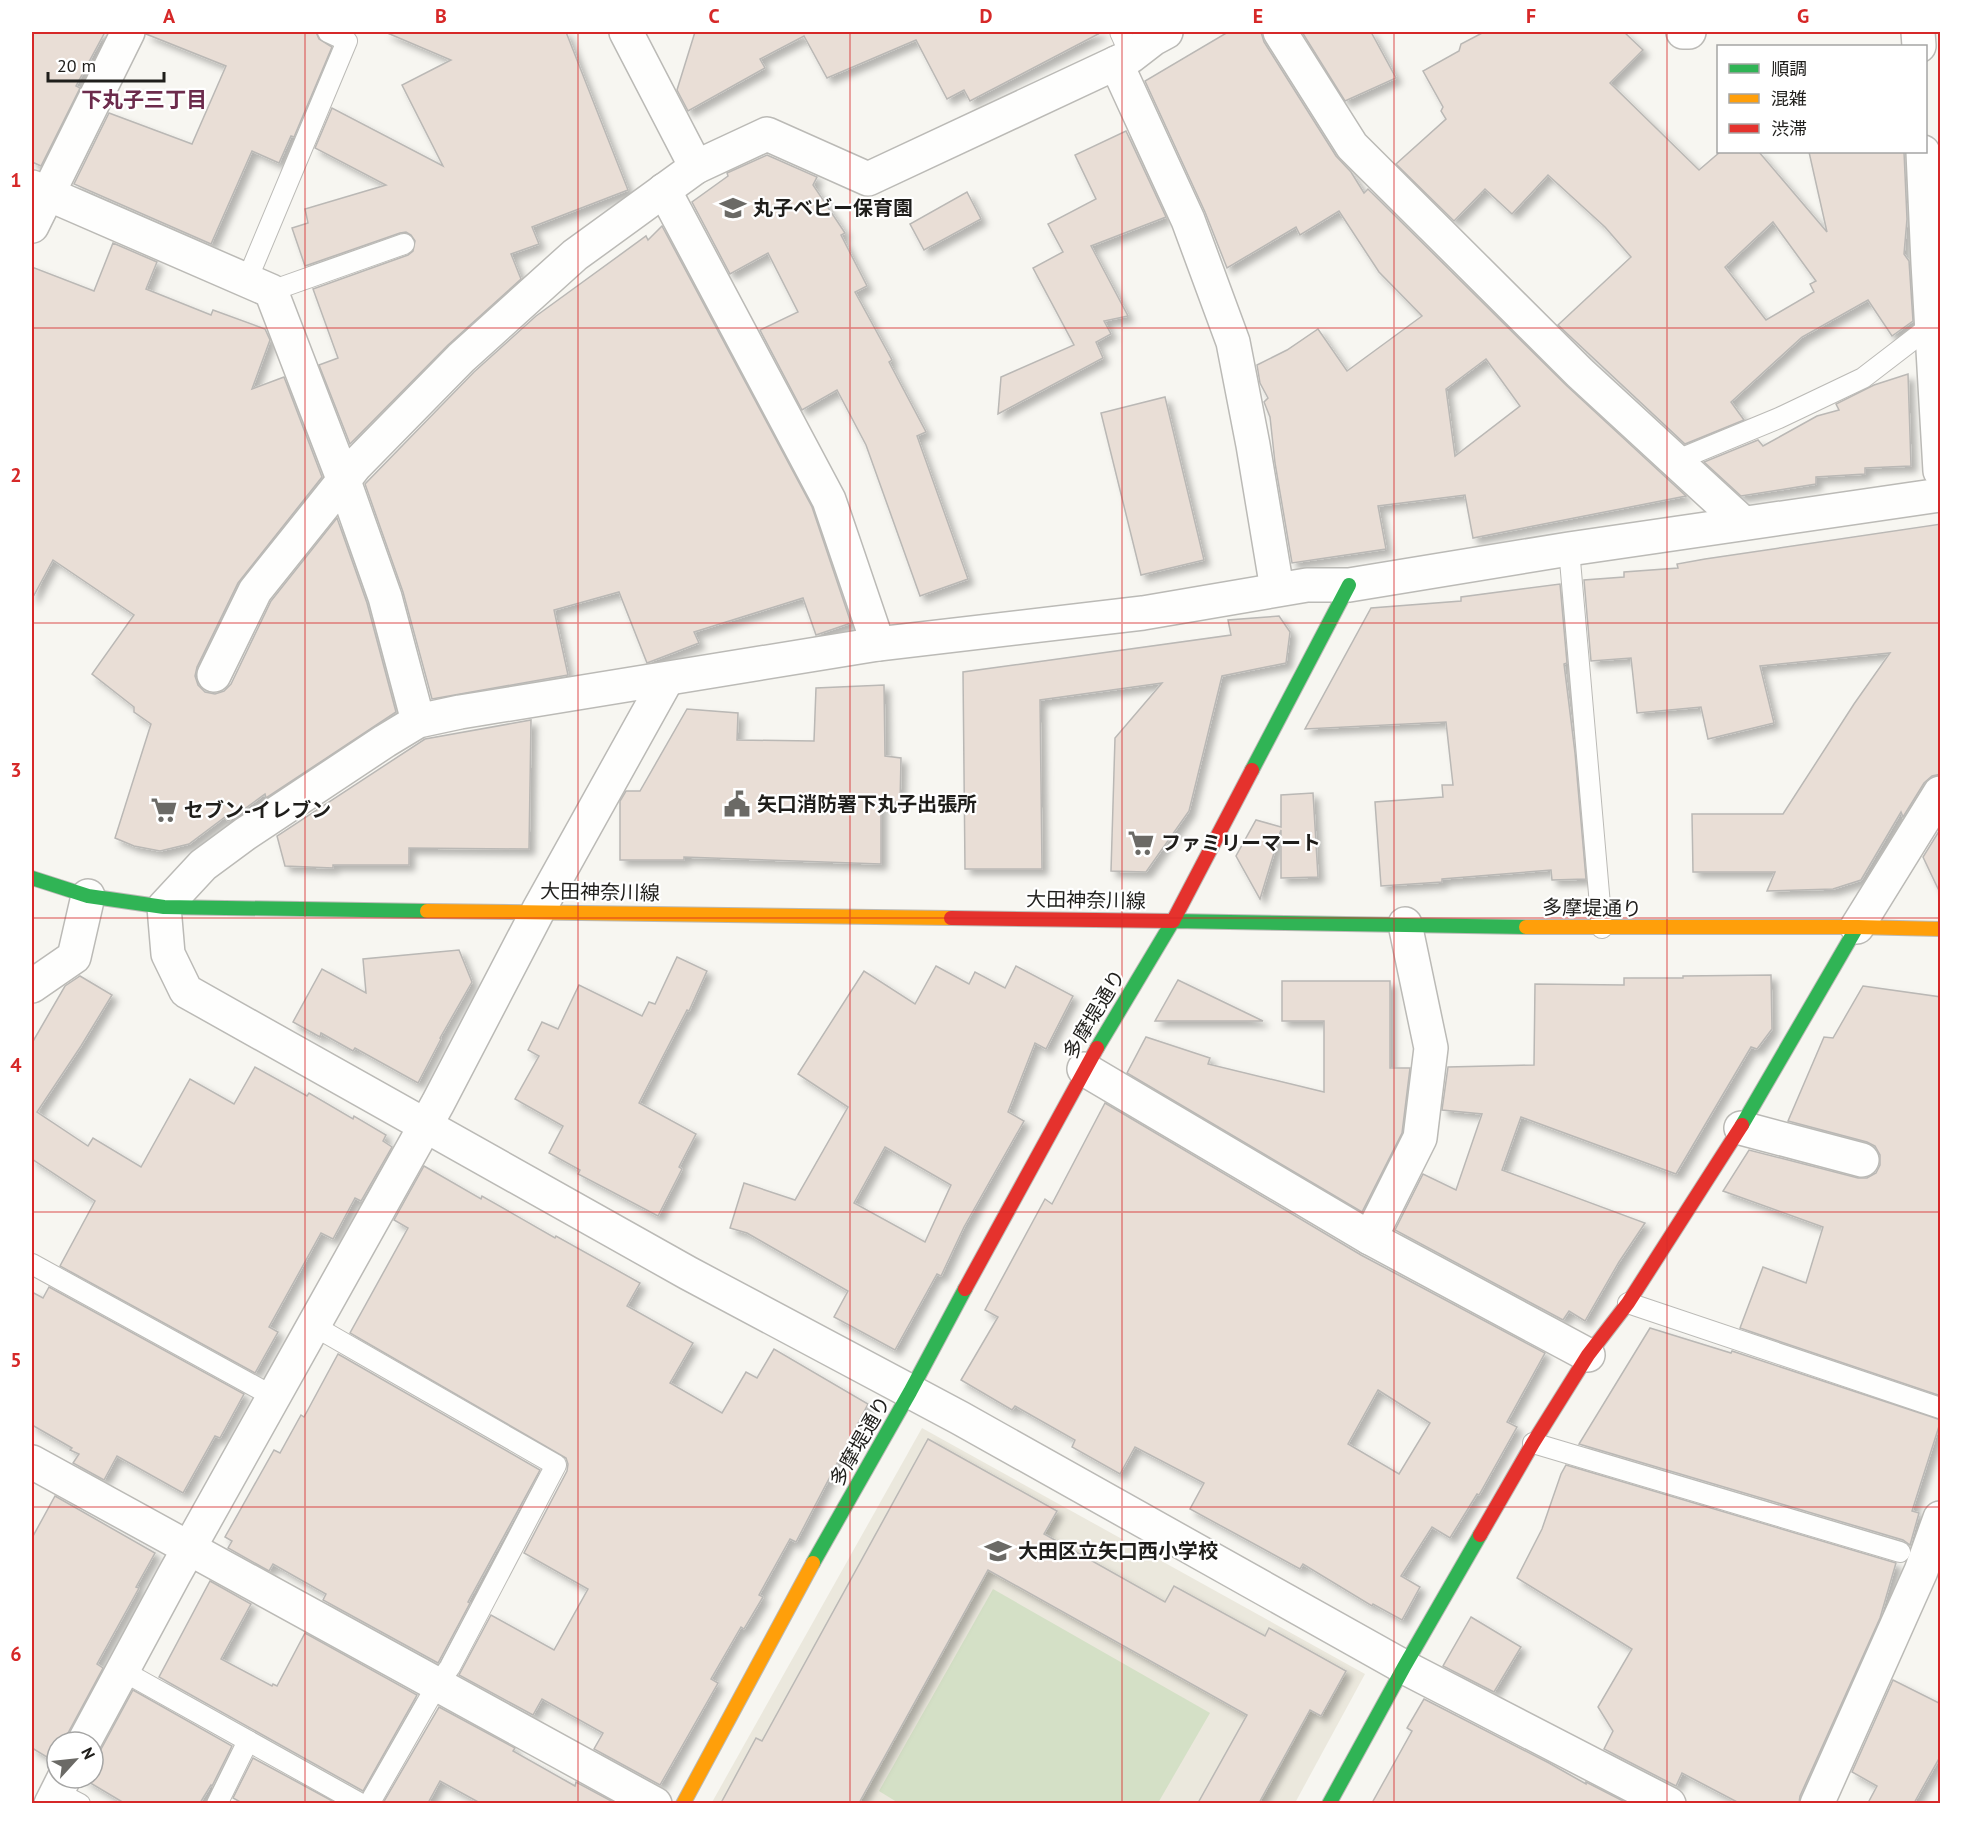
<svg xmlns="http://www.w3.org/2000/svg" width="1972" height="1835" font-family="'PT Sans','Noto Sans JP',sans-serif">
  <defs>
    <filter id="shadow"><feDropShadow dx="5.5" dy="5.5" stdDeviation="3" flood-color="#0004"/></filter>
  </defs>
  <rect width="100%" height="100%" fill="#f7f6f1"/>
  <path fill="#ebe8dd" d="M922,1428L1365,1674L1295,1803L711,1804Z"/>
  <path fill="#d4e0c6" d="M993,1589L1210,1713L1158,1803L900,1804L879,1791Z"/>
  <g fill="#e9ded6" stroke="#bab8b5" stroke-width="1.5" fill-rule="evenodd" filter="url(#shadow)">
    <path d="M32,32H105L76,86L80,88L41,166L32,162Z"/>
    <path d="M147,32H316L319,39L332,47L294,137L291,136L279,163L252,151L211,244L74,184L109,113L192,144L226,66L146,34Z"/>
    <path d="M385,32H566L628,190L532,227L539,244L511,254L521,279L448,345L350,444L319,365L338,358L313,289L408,255L413,251L415,241L411,235L406,232L400,233L305,266L292,228L308,223L305,209L386,185L315,148L332,108L443,166L402,85L451,60Z"/>
    <path d="M695,32H1102L970,101L964,90L947,99L916,40L827,78L804,36L760,59L765,68L688,111L677,90Z"/>
    <path d="M1228,32H1261L1264,42L1336,156L1351,172L1364,193L1368,189L1567,386L1686,496L1473,538L1465,495L1378,506L1386,549L1292,563L1275,463L1270,417L1264,402L1268,398L1260,383L1257,365L1287,350L1318,329L1347,371L1422,316L1379,272L1339,211L1300,235L1296,227L1227,268L1205,212L1145,81ZM1486,359L1520,406L1455,456L1446,389Z"/>
    <path d="M1302,32H1371L1396,78L1345,101Z"/>
    <path d="M1484,32H1624L1643,50L1610,83L1699,170L1720,152H1759L1827,232L1809,152H1904L1907,219L1904,254L1909,261L1913,321L1892,336L1868,300L1802,337L1731,402L1744,420L1685,444L1558,325L1631,257L1605,227L1548,175L1512,214L1485,189L1454,221L1396,164L1446,119L1441,111L1443,107L1423,71L1459,51L1461,44ZM1773,222L1816,281L1810,284L1814,292L1766,320L1725,267Z"/>
    <path d="M1126,131L1166,217L1091,246L1128,316L1104,321L1111,334L1096,342L1103,358L998,414L1001,377L1074,345L1033,268L1063,252L1048,224L1096,199L1075,155Z"/>
    <path d="M767,155L817,177L813,185L845,233L841,235L867,286L855,292L892,360L889,362L926,432L917,436L968,579L920,596L866,445L837,390L802,410L760,330L798,312L768,253L730,274L692,202L728,176L727,173Z"/>
    <path d="M967,192L981,219L924,250L910,224Z"/>
    <path d="M662,226L812,507L851,623L816,635L803,598L694,632L699,643L647,663L619,592L554,610L568,675L432,699L403,592L365,484L474,372L536,316L646,236L648,240Z"/>
    <path d="M113,243L157,262L146,289L211,315L213,310L265,329L270,340L252,389L284,377L322,477L238,583L197,667L195,676L198,685L205,692L215,694L224,691L231,684L271,601L337,518L367,603L396,712L266,798L265,794L228,821L225,817L189,844L160,851L134,846L115,838L151,724L134,712V707L92,674L134,615L53,560L32,599V267L94,291Z"/>
    <path d="M1908,374L1911,466L1865,468V474L1816,477V484L1741,496L1704,462L1758,440L1763,446L1817,416L1839,410L1836,404L1874,385Z"/>
    <path d="M1165,397L1204,560L1141,575L1101,413Z"/>
    <path d="M1941,524V774L1932,776L1924,783L1903,817L1901,812L1861,880L1833,889L1767,891L1775,872H1693L1692,814H1783L1854,704L1890,653L1760,666L1774,723L1708,739L1701,707L1637,713L1631,658L1591,661L1584,580L1624,577V572L1678,568L1677,564L1705,559Z"/>
    <path d="M1560,584L1567,663L1564,664L1575,753L1586,879L1552,880L1551,870L1442,879V882L1381,886L1375,802L1443,797L1442,785H1453L1446,722L1305,729L1371,608L1461,601V597Z"/>
    <path d="M1279,616L1290,632L1286,663L1222,676L1189,811L1146,872L1111,871L1115,738L1162,683L1040,700L1042,869H965L963,672L1231,635L1228,620Z"/>
    <path d="M884,685L885,756L901,758L900,802L881,803V864L684,857V860H620V801L626,791H640L687,709L738,713L737,740L814,741L816,688Z"/>
    <path d="M531,720L529,849L409,848V865H333V868L285,866L277,836L425,739Z"/>
    <path d="M1313,793L1318,877L1281,878V830L1260,899L1236,856L1256,820L1281,827V795Z"/>
    <path d="M1941,828V895L1923,857Z"/>
    <path d="M459,950L472,982L440,1038L441,1039L418,1083L355,1048L353,1051L321,1033L320,1037L293,1022L322,969L366,993L363,959Z"/>
    <path d="M677,957L707,971L689,1011L687,1010L639,1103L696,1134L679,1167L682,1169L658,1216L578,1174L580,1170L549,1153L563,1126L515,1099L539,1056L528,1050L542,1022L558,1029L579,985L642,1016L649,1002L655,1004Z"/>
    <path d="M936,966L969,984L975,972L1005,988L1016,966L1073,996L1046,1049L1035,1043L1008,1112L1024,1121L964,1227L941,1276L937,1274L895,1350L834,1317L848,1291L747,1233L730,1228L744,1183L795,1200L848,1107L798,1074L864,971L915,1004ZM885,1147L951,1185L925,1242L854,1203Z"/>
    <path d="M1771,975L1772,1029L1757,1049L1751,1047L1676,1174L1521,1117L1502,1170L1645,1223L1619,1262L1585,1321L1569,1311L1563,1320L1395,1230L1423,1174L1456,1190L1482,1114L1442,1110L1448,1067L1534,1065L1535,984L1624,985V978H1683V976Z"/>
    <path d="M80,976L112,995L81,1046L37,1112L88,1146L93,1138L141,1167L190,1079L234,1104L255,1067L307,1096L309,1093L353,1119L354,1116L386,1135L383,1141L392,1147L361,1201L355,1198L333,1239L321,1233L269,1327L278,1332L255,1373L60,1266L95,1201L32,1159V1043L65,986Z"/>
    <path d="M1178,980L1263,1021H1155Z"/>
    <path d="M1282,981H1390V1068H1410L1402,1133L1362,1212L1127,1073L1146,1037L1210,1058L1208,1064L1324,1092V1021H1282Z"/>
    <path d="M1863,986L1941,997V1396L1740,1328L1763,1267L1806,1283L1823,1227L1723,1191L1749,1150L1858,1178H1867L1876,1173L1880,1165V1155L1875,1146L1867,1142L1788,1121L1824,1037L1833,1038Z"/>
    <path d="M1105,1103L1361,1255L1545,1353L1507,1422L1517,1427L1479,1495L1477,1494L1450,1538L1432,1527L1401,1576L1420,1587L1402,1620L1373,1604L1372,1606L1303,1564L1300,1569L1190,1509L1204,1483L1135,1447L1120,1474L1072,1447L1075,1440L1015,1406L1012,1410L961,1380L998,1317L985,1310L1045,1199L1052,1204ZM1378,1390L1430,1423L1399,1474L1348,1444Z"/>
    <path d="M424,1166L481,1199L482,1196L555,1238L556,1236L640,1283L627,1306L693,1343L670,1383L722,1413L746,1372L757,1378L774,1349L868,1404L796,1542L790,1539L759,1595L763,1597L744,1629L741,1627L711,1679L718,1683L660,1785L594,1749L603,1733L542,1699L533,1715L459,1675L491,1615L554,1650L588,1589L524,1553L567,1471L568,1464L566,1458L350,1333L408,1228L394,1220Z"/>
    <path d="M49,1287L244,1394L220,1438L215,1436L183,1493L117,1456L104,1480L73,1463L79,1454L70,1450L72,1448L32,1425V1292L43,1298Z"/>
    <path d="M1650,1328L1731,1353L1732,1351L1941,1420L1912,1511L1919,1513L1910,1545L1903,1540L1579,1444Z"/>
    <path d="M338,1354L540,1470L468,1602L470,1603L438,1663L323,1600L326,1594L273,1564L269,1571L228,1548L232,1541L225,1537L274,1450L280,1453L301,1415L304,1417Z"/>
    <path d="M928,1439L1057,1511L1044,1534L1165,1602L1174,1586L1265,1636L1269,1628L1346,1671L1321,1716L1310,1710L1259,1803H1198L1247,1715L988,1570L859,1803H721L756,1738L762,1741Z"/>
    <path d="M1566,1465L1896,1563L1880,1618L1800,1796L1799,1803H1739L1682,1773L1676,1786L1604,1749L1613,1731L1598,1707L1632,1649L1517,1578L1542,1529L1561,1474Z"/>
    <path d="M55,1496L155,1553L136,1587L139,1588L97,1664L103,1668L68,1733L65,1742H57V1761L55,1762L32,1748V1538Z"/>
    <path d="M210,1581L251,1604L221,1659L272,1686L273,1684L277,1686L305,1633L417,1695L363,1791L159,1677Z"/>
    <path d="M1471,1617L1521,1647L1494,1692L1443,1666Z"/>
    <path d="M1893,1680L1941,1704V1755L1914,1803H1868L1877,1786L1852,1772Z"/>
    <path d="M133,1690L232,1746L212,1786L211,1785L200,1803H124L82,1778H93V1758L100,1751Z"/>
    <path d="M1424,1699L1549,1763L1586,1784V1782L1627,1803H1372L1412,1731L1407,1728Z"/>
    <path d="M439,1707L515,1748L513,1751L575,1786L576,1782L615,1803H480L440,1781L428,1803H383Z"/>
    <path d="M253,1758L336,1803H242L233,1798Z"/>
  </g>
  <g fill="none" stroke-linecap="round" stroke-linejoin="round">
    <g stroke="#bbbab6" stroke-width="22">
      <g id="lane">
        <path d="M1120,32L1131,56"/>
        <path d="M247,280L347,41L328,32"/>
        <path d="M271,291L404,244"/>
        <path d="M1675,461L1779,418L1863,378L1932,325"/>
        <path d="M1569,549L1602,928"/>
        <path d="M32,1264L274,1397"/>
        <path d="M1628,1303L1940,1408"/>
        <path d="M314,1326L556,1465L450,1667L437,1685L369,1804"/>
        <path d="M1533,1443L1900,1552"/>
        <path d="M123,1671L361,1804"/>
        <path d="M57,1792L80,1804"/>
        <path d="M217,1804L248,1741"/>
      </g>
    </g>
    <g stroke="#bbbab6" stroke-width="36">
      <g id="street">
        <path d="M626,32L696,167"/>
        <path d="M1280,32L1352,146L1580,373L1743,523"/>
        <path d="M1683,32H1689"/>
        <path d="M1918,32L1919,46"/>
        <path d="M1116,63L1188,220L1233,342L1253,445L1277,589"/>
        <path d="M1923,152L1928,263L1940,471"/>
        <path d="M32,187L271,291L344,481L385,597L418,721"/>
        <path d="M664,190L829,500L878,644"/>
        <path d="M32,226L128,32"/>
        <path d="M214,675L255,591L355,466L461,358L575,255L696,167L767,134L868,179L1131,56L1153,39L1166,32"/>
        <path d="M1857,927L1940,793"/>
        <path d="M32,986L74,957L88,896"/>
        <path d="M1084,1069L1370,1238L1588,1355"/>
        <path d="M1741,1128L1862,1160"/>
        <path d="M1370,1238L1420,1138L1431,1048L1405,924"/>
        <path d="M32,1462L655,1804"/>
        <path d="M84,1742L174,1575L438,1103L538,911L667,679"/>
        <path d="M51,1804L64,1778"/>
        <path d="M1669,1804L1404,1667L960,1418L688,1273L186,991L168,954L164,907L203,865L245,834L385,741L418,721L460,712L878,644L1143,613L1307,585H1349L1569,549L1940,495"/>
        <path d="M1817,1804L1921,1571L1940,1518"/>
      </g>
    </g>
    <g stroke="#bbbab6" stroke-width="16">
      <g id="fast">
        <path d="M1252,770L1349,585"/>
        <path d="M32,878L88,896L164,907L427,911"/>
        <path d="M1097,1048L1173,921L1526,927"/>
        <path d="M1742,1125L1857,927"/>
        <path d="M813,1563L910,1392L965,1289"/>
        <path d="M1329,1804L1404,1667L1480,1535"/>
      </g>
    </g>
    <g stroke="#bbbab6" stroke-width="16">
      <g id="slow">
        <path d="M427,911L951,918"/>
        <path d="M1526,927H1857L1940,929"/>
        <path d="M683,1804L813,1563"/>
      </g>
    </g>
    <g stroke="#bbbab6" stroke-width="16">
      <g id="jam">
        <path d="M951,918L1173,921L1252,770"/>
        <path d="M965,1289L1097,1048"/>
        <path d="M1480,1535L1533,1443L1588,1355L1628,1303L1742,1125"/>
      </g>
    </g>
    <use href="#lane" stroke="#fefefd" stroke-width="20"/>
    <use href="#street" stroke="#fefefd" stroke-width="33"/>
    <use href="#fast" stroke="#30b455" stroke-width="14"/>
    <use href="#slow" stroke="#ff9f0a" stroke-width="14"/>
    <use href="#jam" stroke="#e5322d" stroke-width="14"/>
  </g>
  <path fill="none" stroke="#d62828" stroke-width="1.5" stroke-opacity="0.55" d="M305,32V1804M578,32V1804M850,32V1804M1122,32V1804M1394,32V1804M1667,32V1804M32,328H1940M32,623H1940M32,918H1940M32,1212H1940M32,1507H1940"/>
  <defs>
    <g id="school-bare" transform="scale(2.07)"><path d="M0-5L7-2L0 1L-7-2ZM-4 1L0 2.5L4 1V4Q0 6-4 4Z" fill="#6b6a66" stroke="#fff" stroke-width="2.5" paint-order="stroke"/></g>
    <g id="civic-bare" transform="scale(2.07)"><path d="M-.6-6.5H3V-4.5H.6V-3L4-1V1h2V6H-6V1h2V-1L-.6-3ZM-1.2 2.5V6h2.4V2.5Z" fill="#6b6a66" stroke="#fff" stroke-width="2.5" paint-order="stroke"/></g>
    <g id="supermarket-bare" transform="scale(2.07)"><path d="M-6-5.5h2.5l.6 2H6L4.5 2H-2.5L-4.4-4H-6ZM-1.5 3.2a1.3 1.3 0 1 0 .1 0ZM3 3.2a1.3 1.3 0 1 0 .1 0Z" fill="#6b6a66" stroke="#fff" stroke-width="2.5" paint-order="stroke"/></g>
  </defs>
  <g fill-rule="evenodd">
    <use href="#school-bare" x="733" y="208"/>
    <use href="#civic-bare" x="737" y="804"/>
    <use href="#supermarket-bare" x="164" y="810"/>
    <use href="#supermarket-bare" x="1141" y="843"/>
    <use href="#school-bare" x="998" y="1551"/>
  </g>
  <g text-anchor="middle" dominant-baseline="central" stroke-width="4.5" stroke-linejoin="round" paint-order="stroke">
    <g font-size="20" font-weight="bold" fill="#1f1e1b" stroke="#fff" text-anchor="start">
      <text x="753" y="208">丸子ベビー保育園</text>
      <text x="757" y="804">矢口消防署下丸子出張所</text>
      <text x="184" y="810">セブン-イレブン</text>
      <text x="1161" y="843">ファミリーマート</text>
      <text x="1018" y="1551">大田区立矢口西小学校</text>
    </g>
    <g font-size="20" fill="#1f1e1b" stroke="#fff">
      <text transform="translate(600 892) rotate(1)">大田神奈川線</text>
      <text transform="translate(1086 900) rotate(1)">大田神奈川線</text>
      <text transform="translate(1592 908) rotate(1)">多摩堤通り</text>
      <text transform="translate(1094 1014) rotate(-59)">多摩堤通り</text>
      <text transform="translate(860 1441) rotate(-60)">多摩堤通り</text>
    </g>
    <g font-size="21" font-weight="bold" fill="#6c2b4c" stroke="#fff">
      <text x="144" y="99">下丸子三丁目</text>
    </g>
  </g>
  <rect width="1972" height="1835" fill="none" stroke="#ffffff" stroke-width="66"/>
  <rect x="1717" y="45" width="210" height="108" fill="#ffffff" stroke="#a5a5a4" stroke-width="1.5"/>
  <rect x="1729" y="64" width="30" height="9" fill="#30b455" stroke="#a5a5a4" stroke-width="1.5"/>
  <text x="1771" y="75" font-size="18" fill="#1f1e1b">順調</text>
  <rect x="1729" y="94" width="30" height="9" fill="#ff9f0a" stroke="#a5a5a4" stroke-width="1.5"/>
  <text x="1771" y="105" font-size="18" fill="#1f1e1b">混雑</text>
  <rect x="1729" y="124" width="30" height="9" fill="#e5322d" stroke="#a5a5a4" stroke-width="1.5"/>
  <text x="1771" y="135" font-size="18" fill="#1f1e1b">渋滞</text>
  <g transform="translate(75 1760) rotate(63)"><circle r="28" fill="#ffffff" stroke="#a5a5a4" stroke-width="1.5"/>
  <path d="M0-4.5L10 22L0 15L-10 22Z" fill="#6b6a66"/>
  <text y="-9" font-size="16" font-weight="bold" text-anchor="middle" fill="#1f1e1b">N</text>
  </g>
  <path d="M48 72v9h116v-9" fill="none" stroke="#1f1e1b" stroke-width="3"/>
  <text x="57" y="72" font-size="18" fill="#1f1e1b" stroke="#ffffff" stroke-width="4.5" paint-order="stroke">20 m</text>
  <rect x="33" y="33" width="1906" height="1769" fill="none" stroke="#d62828" stroke-width="2"/>
  <g font-size="20" text-anchor="middle" font-weight="bold" fill="#d62828">
    <text x="169" y="23">A</text>
    <text x="441" y="23">B</text>
    <text x="714" y="23">C</text>
    <text x="986" y="23">D</text>
    <text x="1258" y="23">E</text>
    <text x="1531" y="23">F</text>
    <text x="1803" y="23">G</text>
    <text x="16" y="187">1</text>
    <text x="16" y="482">2</text>
    <text x="16" y="777">3</text>
    <text x="16" y="1072">4</text>
    <text x="16" y="1367">5</text>
    <text x="16" y="1661">6</text>
  </g>
</svg>
